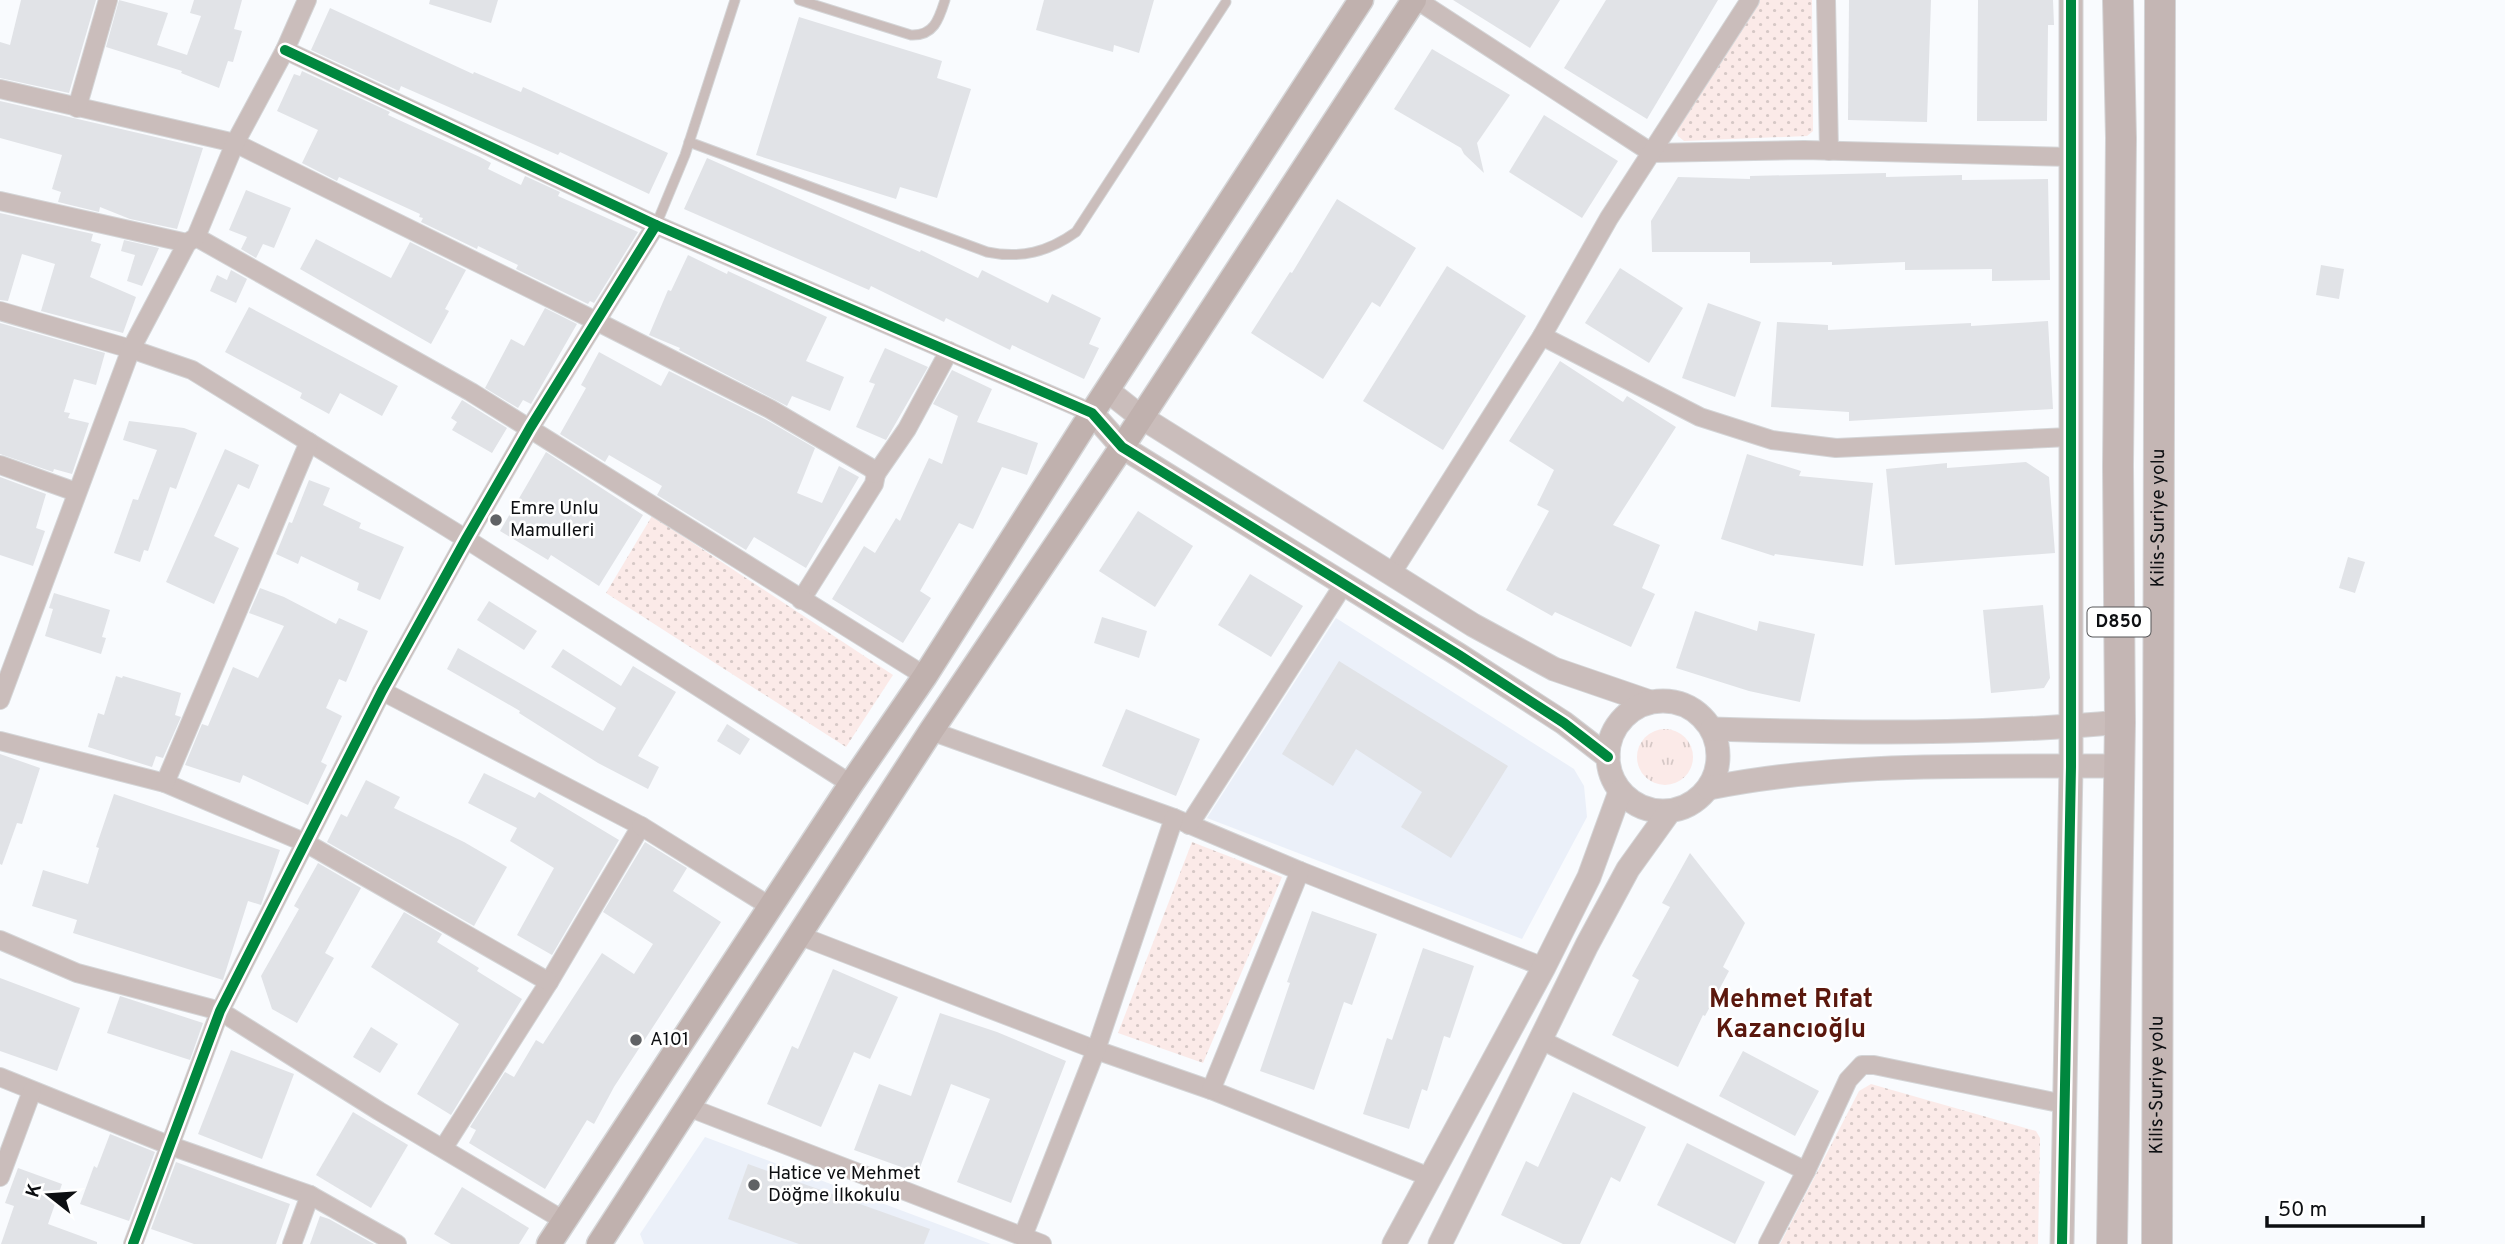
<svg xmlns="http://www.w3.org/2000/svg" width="2505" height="1244" font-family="Overpass,sans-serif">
  <defs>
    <pattern id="grass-tufts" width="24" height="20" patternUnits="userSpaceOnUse" patternTransform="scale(1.75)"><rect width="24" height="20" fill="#fbeae8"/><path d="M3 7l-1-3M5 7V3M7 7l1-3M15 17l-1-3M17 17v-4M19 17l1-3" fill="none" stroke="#d6c8c6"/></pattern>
    <pattern id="park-dots" width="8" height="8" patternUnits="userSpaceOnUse" patternTransform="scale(1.75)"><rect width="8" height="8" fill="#fbeae8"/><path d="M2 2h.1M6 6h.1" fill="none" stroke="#d6c8c6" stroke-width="1.8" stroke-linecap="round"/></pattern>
  </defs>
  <rect width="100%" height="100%" fill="#f9fbfe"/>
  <g fill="#ebf0f9">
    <path d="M1336,618L1574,769L1584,786L1587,817L1522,939L1207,818Z"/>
    <path d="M705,1137L991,1244H644L640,1234Z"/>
  </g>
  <circle fill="url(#grass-tufts)" cx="1665" cy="757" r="28"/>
  <g fill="url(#park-dots)">
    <path d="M1758,0H1812L1813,131L1807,136L1684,141L1678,136L1676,128Z"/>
    <path d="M652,516L893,675L846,747L606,593Z"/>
    <path d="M1192,842L1282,877L1203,1063L1118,1033Z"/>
    <path d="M1871,1084L2036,1131L2040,1138L2038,1244H1780L1859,1091Z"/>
  </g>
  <g fill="#e1e3e7">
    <path d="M21,0H96L69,93L0,78V42L10,45Z"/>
    <path d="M119,0L168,13L157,45L187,55L201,16L190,13L194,0H242L234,29L242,31L233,62L228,61L219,88L181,73L182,71L106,47Z"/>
    <path d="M430,0H498L491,23L429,4Z"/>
    <path d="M1044,0H1154L1139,53L1114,45L1113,52L1036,30Z"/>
    <path d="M1453,0H1560L1530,48Z"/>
    <path d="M1606,0H1718L1647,119L1564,68Z"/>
    <path d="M1849,0H1931L1927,122L1848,120Z"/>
    <path d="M1978,0H2053L2054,25H2048L2047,121H1977Z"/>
    <path d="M330,8L473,74L474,72L521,92L523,87L668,153L649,194L560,152L558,155L401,86L399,91L311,50Z"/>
    <path d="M799,17L942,61L937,78L971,89L937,198L900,187L896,199L756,155Z"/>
    <path d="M1432,49L1510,95L1477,143L1484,173L1464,154L1461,148L1394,109Z"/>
    <path d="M302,71L390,112L388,115L480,157L491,163L488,169L521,185L525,176L560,192L558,196L638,232L594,303L590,301L588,304L516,269L518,265L478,246L477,249L421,222L423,218L419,217L420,214L339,177L337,181L302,163L318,130L277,111L294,74L300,76Z"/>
    <path d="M0,101L203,148L177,229L130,219L100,207L99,212L58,202L61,192L52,189L62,155L0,138Z"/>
    <path d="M1544,115L1618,161L1582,218L1509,172Z"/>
    <path d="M707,158L920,252L921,250L978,278L982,270L1048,303L1052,294L1101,318L1089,344L1099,348L1084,379L1012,345L1010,350L946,318L944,322L871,286L869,290L684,209Z"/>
    <path d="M1886,173V177L1962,175V180L2048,179L2050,280L1992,281V269L1905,270V262L1832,265V262L1750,263V252H1652L1651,221L1678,177L1750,179V176Z"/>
    <path d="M246,190L291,208L274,248L263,244L256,258L241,249L247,237L229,230Z"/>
    <path d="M1337,199L1416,248L1380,307L1372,302L1323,379L1251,333L1290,272L1292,273Z"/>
    <path d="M0,213L93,234L91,241L101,244L90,277L136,297L123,333L41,311L55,264L22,254L8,301L0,300Z"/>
    <path d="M316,239L391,278L410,242L466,270L445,309L449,311L431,344L300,269Z"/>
    <path d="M124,240L159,248L142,286L127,281L135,255L121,251Z"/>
    <path d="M688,255L727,274L728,271L827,317L806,361L844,377L830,411L792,396L787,406L679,350L680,348L649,335L668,290L671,291Z"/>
    <path d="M2321,265L2344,269L2339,299L2316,295Z"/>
    <path d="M1447,266L1526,316L1443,450L1363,401Z"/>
    <path d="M1620,268L1683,308L1649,363L1585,323Z"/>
    <path d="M231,270L247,279L236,303L210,291L217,275L227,280Z"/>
    <path d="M1708,303L1761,322L1735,397L1682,378Z"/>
    <path d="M249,307L398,386L382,416L340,393L329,414L300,398L302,393L225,352Z"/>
    <path d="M545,308L577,324L531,404L523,400L518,408L485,388L511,339L524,346Z"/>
    <path d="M2048,321L2053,409L1849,421V412L1771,407L1777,322L1828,325V330L1971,323V326Z"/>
    <path d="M0,323L105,353L96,385L74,379L64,412L70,413L68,418L89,423L72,474L54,469L53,472L0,454Z"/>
    <path d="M885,348L928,367L886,440L856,427L875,384L869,382Z"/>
    <path d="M599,352L661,386L669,371L765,419L815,448L797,493L822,503L839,466L859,477L806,568L754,537L746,550L657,495L662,486L609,455L605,462L560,434L586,388L581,385Z"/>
    <path d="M1560,361L1623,402L1627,396L1676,427L1613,525L1660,545L1642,588L1655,594L1631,647L1555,612L1552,616L1506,590L1549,511L1537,505L1554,470L1509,441Z"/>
    <path d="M952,370L992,389L977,422L1038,443L1027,475L1002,467L973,529L959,523L920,591L931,598L903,643L832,599L864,546L875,553L896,518L900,521L929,458L942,464L958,416L933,404Z"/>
    <path d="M462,400L507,428L492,453L452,430L457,422L451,418Z"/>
    <path d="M129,421L184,428L197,433L176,489L170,487L148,551L144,550L140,562L114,553L133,499L138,500L157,450L123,440Z"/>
    <path d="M225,449L259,465L249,489L238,484L214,536L239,548L214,604L166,582Z"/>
    <path d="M546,452L643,515L599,586L551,555L548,560L500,531Z"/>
    <path d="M1747,454L1801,471L1799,476L1873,483L1863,566L1775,554L1774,556L1721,539Z"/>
    <path d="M2026,462L2049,477L2055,553L1895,565L1886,469L1947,463V468Z"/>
    <path d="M0,477L46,494L36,528L45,531L33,566L0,555Z"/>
    <path d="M309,480L330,488L323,505L361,523L359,528L404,547L380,600L357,590L359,583L301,556L298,564L276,554L289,522L292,523Z"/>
    <path d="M1138,511L1193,546L1155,607L1099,571Z"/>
    <path d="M2348,557L2365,562L2355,593L2339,588Z"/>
    <path d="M1250,574L1303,606L1271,657L1218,625Z"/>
    <path d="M260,588L284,597L336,624L339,618L368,631L346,682L339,679L326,708L342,716L321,762L327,765L308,805L243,775L240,783L185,765L202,724L208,726L233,667L258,678L284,626L249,613Z"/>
    <path d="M54,593L110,610L102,637L106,638L101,654L45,636L53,609L49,608Z"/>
    <path d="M489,601L537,631L524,650L477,620Z"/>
    <path d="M2043,605L2050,678L2044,688L1991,693L1983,610Z"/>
    <path d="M1695,611L1757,631L1759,621L1815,634L1800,702L1749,691L1676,668Z"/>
    <path d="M1102,617L1147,631L1139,658L1094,643Z"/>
    <path d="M458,648L603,731L616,708L551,667L563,649L621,686L633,666L676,692L638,756L659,767L648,789L598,763L519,713L520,711L447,669Z"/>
    <path d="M1339,661L1508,766L1451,858L1401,827L1422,792L1356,749L1333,786L1282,754Z"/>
    <path d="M116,676L122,678L123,676L181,693L175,715L181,717L163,758L156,756L152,767L88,747L98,713L104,715Z"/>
    <path d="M1126,709L1200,739L1176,796L1102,766Z"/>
    <path d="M727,724L750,739L740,755L717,741Z"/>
    <path d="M0,754L40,768L22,824L17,823L2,865L0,864Z"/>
    <path d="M484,773L535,798L539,792L619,840L552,955L517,935L554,868L510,841L517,828L468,803Z"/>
    <path d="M366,780L400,797L394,808L464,842L507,867L474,926L327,842L341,814L347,817Z"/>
    <path d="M114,794L280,850L261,905L248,901L223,980L73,933L77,920L32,906L43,870L88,884L99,848L96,847Z"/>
    <path d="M645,842L687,868L673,891L721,922L614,1087L594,1124L587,1120L545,1189L469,1143L476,1130L470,1127L505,1072L514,1077L536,1040L543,1044L602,953L634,974L653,944L603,912Z"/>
    <path d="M1690,853L1745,923L1723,967L1729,971L1705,1016L1703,1015L1678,1067L1612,1035L1639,980L1632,976L1670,907L1662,903Z"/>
    <path d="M318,863L361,888L325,953L334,958L297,1023L272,1009L261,976L299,909L294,906Z"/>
    <path d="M1312,911L1377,934L1352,1005L1344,1002L1314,1090L1260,1071L1290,983L1287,982Z"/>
    <path d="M404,912L442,934L437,942L479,968L477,971L522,999L451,1115L417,1094L459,1024L371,967Z"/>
    <path d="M1423,948L1474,966L1450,1038L1444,1036L1427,1091L1422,1089L1409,1129L1363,1114L1387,1038L1392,1040Z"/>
    <path d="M833,969L898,997L870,1059L854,1052L821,1127L767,1104L792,1046L798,1049Z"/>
    <path d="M0,978L80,1008L57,1071L0,1051Z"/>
    <path d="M120,996L203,1023L190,1060L107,1033Z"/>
    <path d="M940,1013L997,1032L1066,1061L1011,1203L957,1182L990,1099L951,1084L918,1173L854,1150L879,1084L911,1096Z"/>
    <path d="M371,1027L398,1044L380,1073L353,1057Z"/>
    <path d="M231,1050L294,1074L262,1159L198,1134Z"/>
    <path d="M1743,1051L1819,1091L1795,1136L1719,1096Z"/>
    <path d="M1573,1092L1646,1127L1620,1182L1611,1177L1580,1244H1563L1501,1215L1526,1161L1538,1167Z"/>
    <path d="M353,1112L408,1145L371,1208L316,1175Z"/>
    <path d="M110,1134L155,1152L129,1221L80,1204L94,1166L97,1168Z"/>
    <path d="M1687,1143L1765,1182L1735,1244L1657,1205Z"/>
    <path d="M176,1162L290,1204L276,1244H194L151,1229Z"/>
    <path d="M748,1164L930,1229L924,1244H799L728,1219Z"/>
    <path d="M18,1168L62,1184L48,1224L97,1242V1244H1L14,1206L5,1203Z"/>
    <path d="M462,1187L529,1228L519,1244H451L434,1234Z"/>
    <path d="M320,1216L329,1219L374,1244H310Z"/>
  </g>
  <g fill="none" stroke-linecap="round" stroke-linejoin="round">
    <g stroke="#d4d5d7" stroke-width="11">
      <g id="service">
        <path d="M799,0L911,35C934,36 939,19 945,0"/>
        <path d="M689,142L987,252C1021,259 1048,252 1076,232L1226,2"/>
        <path d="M656,225L685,155L735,0"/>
      </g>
    </g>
    <g stroke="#d4d5d7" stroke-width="20">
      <g id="minor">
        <path d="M1417,0L1652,153L1804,150L2070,157"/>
        <path d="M1826,0L1829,151"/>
        <path d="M285,50L656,225L1092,413"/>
        <path d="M0,89L235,143L596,321L770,409L871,468L876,474L874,484L801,600"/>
        <path d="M77,108L108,0"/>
        <path d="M0,201L187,243"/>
        <path d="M196,237L471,392L925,676"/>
        <path d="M0,311L131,349L192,370L466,539L851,784"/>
        <path d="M1542,336L1700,417L1772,440L1836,448L2069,437"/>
        <path d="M0,465L76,492"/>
        <path d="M876,474L907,429L949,351"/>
        <path d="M1392,573L1542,336L1609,218L1750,0"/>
        <path d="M382,691L641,826L549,982L444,1147"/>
        <path d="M0,700L131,349L187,243L196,237L235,143L285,50L307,0"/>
        <path d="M931,731L1174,818L1300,871L1544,967"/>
        <path d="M0,741L165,783L306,843L549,982"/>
        <path d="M165,783L309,442"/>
        <path d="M1189,825L1344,584"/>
        <path d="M641,826L771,907"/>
        <path d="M798,935L1096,1050L1211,1090L1432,1178"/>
        <path d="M0,940L77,973L220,1011L379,1111L563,1220"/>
        <path d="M1539,1039L1806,1171"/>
        <path d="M0,1077L171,1146L310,1195L397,1244"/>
        <path d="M1211,1090L1300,871"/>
        <path d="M688,1107L1042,1244"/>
        <path d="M0,1177L32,1091"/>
        <path d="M1023,1236L1096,1050L1174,818"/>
        <path d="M133,1244L220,1011L382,691L466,539L530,428L656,225"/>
        <path d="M292,1244L310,1195"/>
        <path d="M1768,1244L1806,1171L1848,1080L1862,1065H1874L2064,1104"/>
      </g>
    </g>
    <g stroke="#d4d5d7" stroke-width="25">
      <g id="tertiary">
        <path d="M1108,391L1141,417L1473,625L1554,669L1650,702"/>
        <path d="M1092,413L1122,447L1459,655L1564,723L1608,757"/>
        <circle cx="1663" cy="756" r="55"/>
        <path d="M1712,729C1848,733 1984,735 2120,722"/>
        <path d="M1709,788C1844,761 1981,767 2119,766"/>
        <path d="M1394,1244L1544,967L1589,877L1620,792"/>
        <path d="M1440,1244L1587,945L1628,869L1669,812"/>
        <path d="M2062,1244L2071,767V0"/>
      </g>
    </g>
    <g stroke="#d4d5d7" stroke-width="27">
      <g id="secondary">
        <path d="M549,1244L851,784L925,676L1092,413L1361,0"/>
        <path d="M599,1244L931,731L1122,447L1414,0"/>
      </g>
    </g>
    <g stroke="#d4d5d7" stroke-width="32">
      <g id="trunk">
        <path d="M2112,1244L2120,722L2118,466L2121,138L2118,0"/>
        <path id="s1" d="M2157,1244L2160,0"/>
      </g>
    </g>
    <use href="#service" stroke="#cabdbb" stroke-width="9"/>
    <use href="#minor" stroke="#cabdbb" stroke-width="18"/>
    <use href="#tertiary" stroke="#cabdbb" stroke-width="23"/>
    <use href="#secondary" stroke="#c0b1ae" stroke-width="24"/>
    <use href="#trunk" stroke="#c4b6b4" stroke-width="30"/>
    <g stroke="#fff" stroke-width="15">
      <g id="cycleway">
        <path d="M285,50L656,225L1092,413L1122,447L1459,655L1564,723L1608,757"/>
        <path d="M133,1244L220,1011L382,691L466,539L530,428L656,225"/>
        <path d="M2062,1244L2071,767V0"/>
      </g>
    </g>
    <use href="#cycleway" stroke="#00873e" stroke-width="10"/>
  </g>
  <g fill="#606265" stroke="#fff" stroke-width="2.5">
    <circle cx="496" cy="520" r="7"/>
    <circle cx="636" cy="1040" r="7"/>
    <circle cx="754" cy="1185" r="7"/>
  </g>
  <g text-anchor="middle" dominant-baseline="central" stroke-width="5" stroke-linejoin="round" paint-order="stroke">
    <rect fill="#fff" stroke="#565759" stroke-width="2" x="2087.5" y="607.5" width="63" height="29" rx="5"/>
    <g font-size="18" font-weight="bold" fill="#0d0f12">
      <text x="2119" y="622">D850</text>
    </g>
    <g font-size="19" fill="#0d0f12" stroke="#fff" text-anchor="start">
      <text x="510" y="509">Emre Unlu<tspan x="510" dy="22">Mamulleri</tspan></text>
      <text x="650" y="1040">A101</text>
      <text x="768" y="1174">Hatice ve Mehmet<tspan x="768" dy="22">Döğme İlkokulu</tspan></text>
    </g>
    <g font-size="19" fill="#0d0f12" stroke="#fff">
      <text stroke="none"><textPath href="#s1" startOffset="726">Kilis-Suriye yolu</textPath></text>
      <text stroke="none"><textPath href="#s1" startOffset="159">Kilis-Suriye yolu</textPath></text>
    </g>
    <g font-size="26" font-weight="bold" fill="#5b180d" stroke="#fff">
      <text x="1791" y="1000">Mehmet Rıfat<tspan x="1791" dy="30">Kazancıoğlu</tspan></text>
    </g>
  </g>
  <g transform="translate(49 1195) rotate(287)" stroke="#ffffff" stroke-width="5" paint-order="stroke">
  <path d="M0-5L12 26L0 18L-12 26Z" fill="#0d0f12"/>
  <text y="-10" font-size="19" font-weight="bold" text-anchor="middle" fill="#0d0f12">K</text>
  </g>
  <path d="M2267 1216v10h156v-10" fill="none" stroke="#0d0f12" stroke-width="3.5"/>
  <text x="2278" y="1216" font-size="21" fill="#0d0f12" stroke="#ffffff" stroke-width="5" paint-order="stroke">50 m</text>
</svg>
